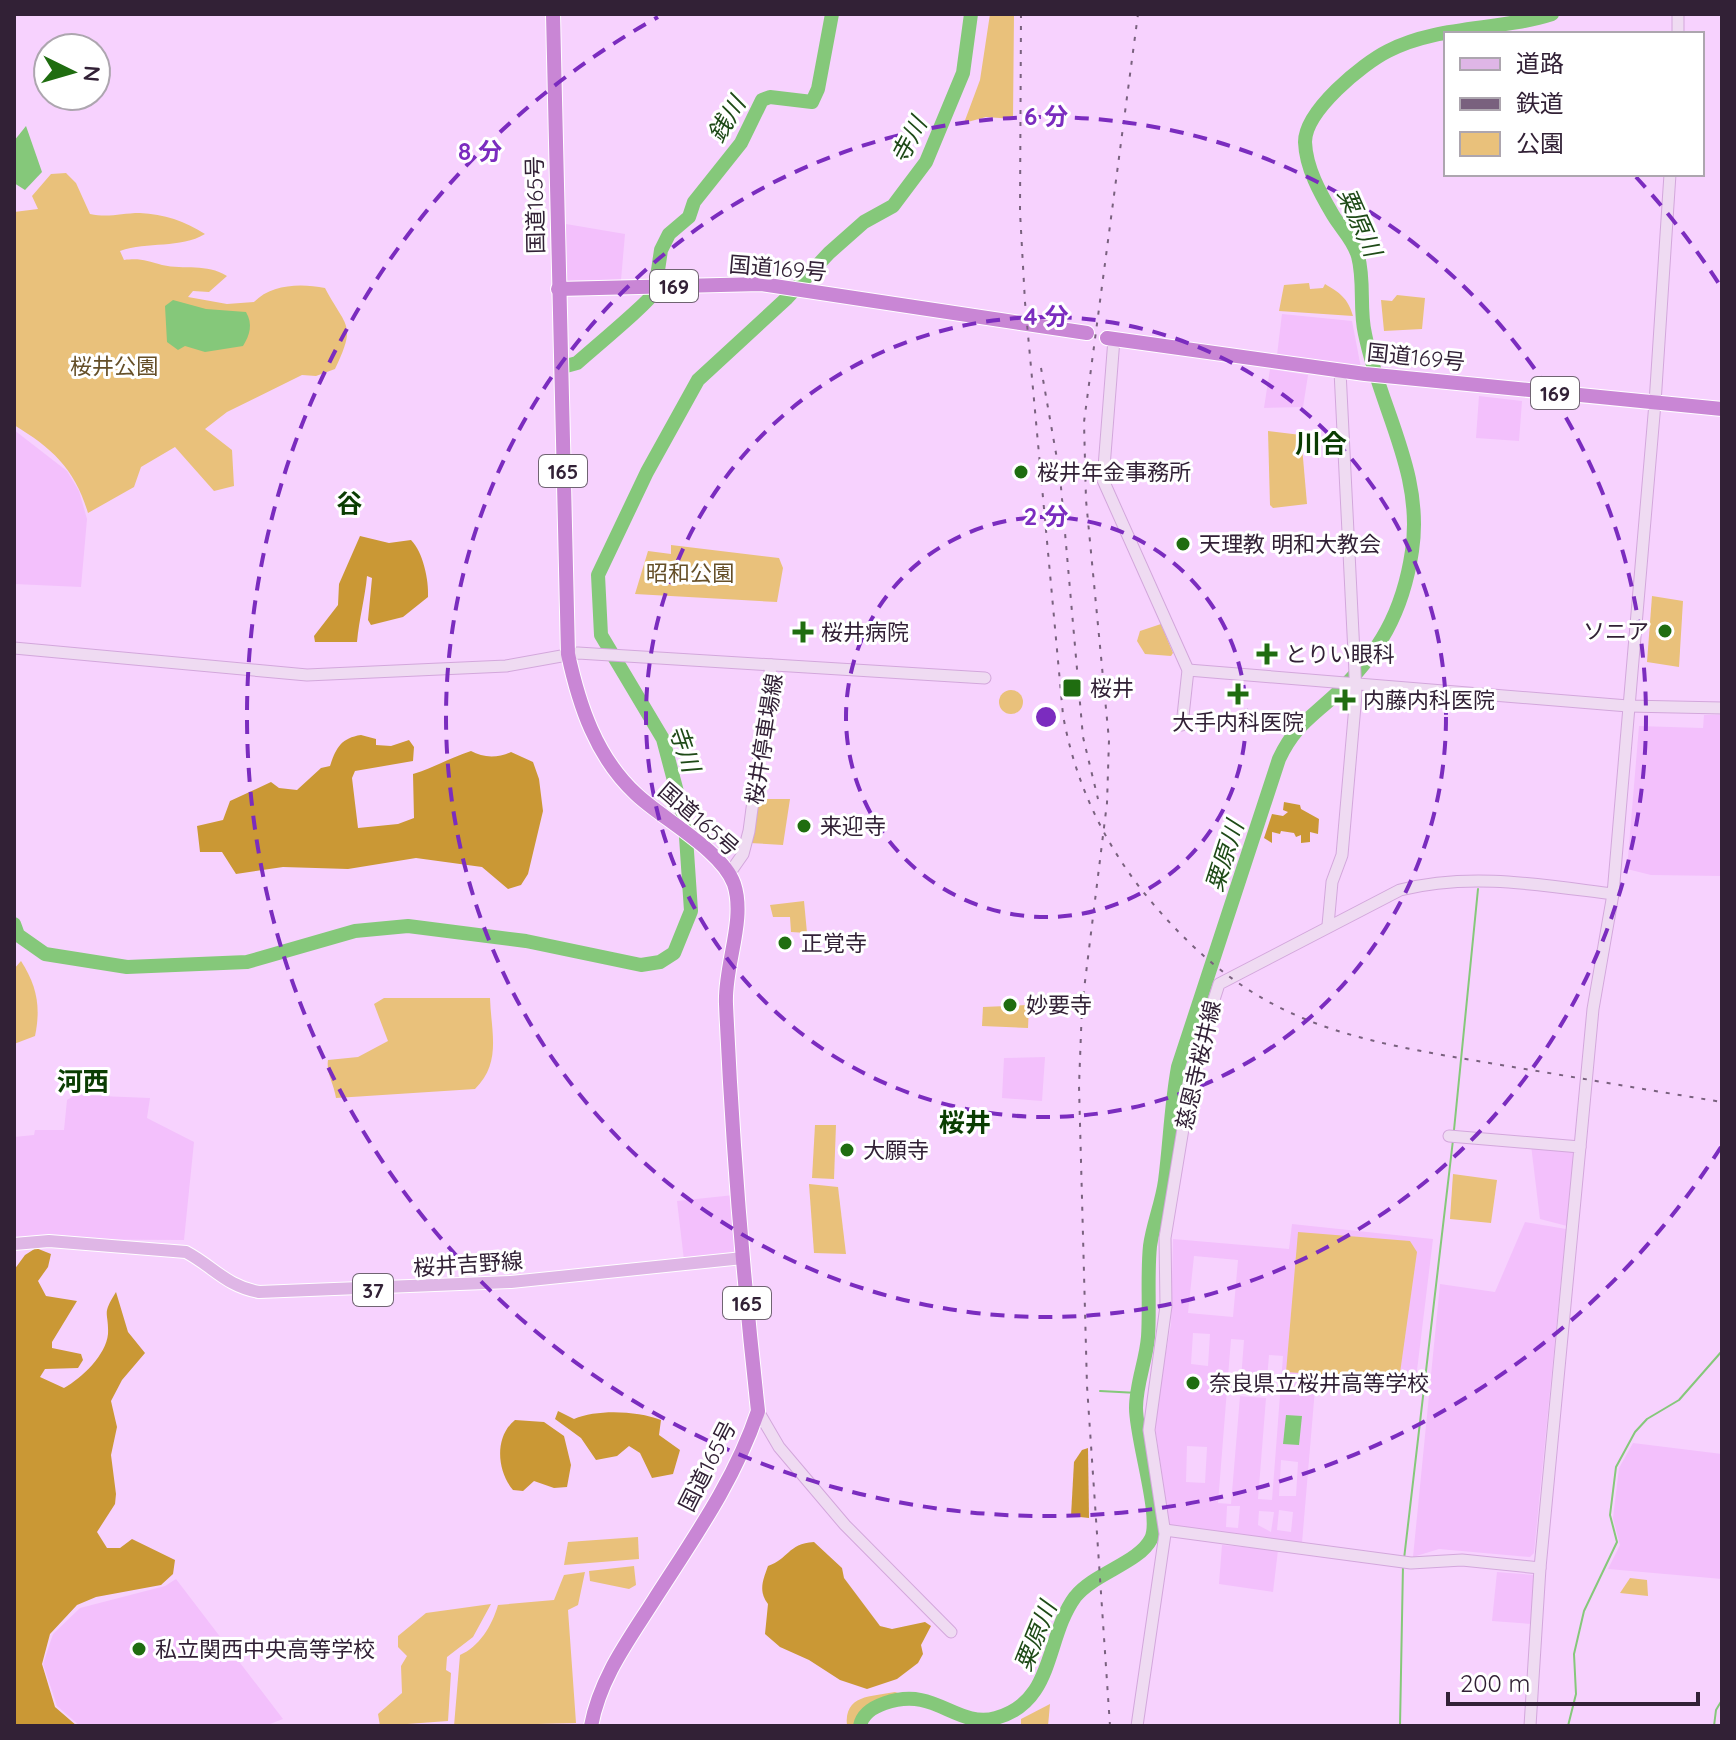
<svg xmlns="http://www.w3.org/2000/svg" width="1736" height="1740" font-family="Quicksand,'Noto Sans JP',sans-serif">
  <rect width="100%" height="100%" fill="#f7d2fe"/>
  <g fill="#f3c0fc" fill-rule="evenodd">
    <path d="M566,224L625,234L621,280L566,281Z"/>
    <path d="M1282,314L1352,321L1361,368L1277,355Z"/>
    <path d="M1270,369L1308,375L1303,407L1264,408Z"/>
    <path d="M1479,396L1522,401L1519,441L1476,438Z"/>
    <path d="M14,430L67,471L79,491L87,519L81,587L14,584Z"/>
    <path d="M1704,715H1722V876L1651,875L1627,869L1639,726L1703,728Z"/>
    <path d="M1045,1057L1042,1101L1002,1098L1004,1058Z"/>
    <path d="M75,1095L150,1098L147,1118L194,1142L184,1240L14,1239V1137L34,1135L35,1130H64L67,1100Z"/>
    <path d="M1531,1145L1574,1152L1567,1226L1540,1219Z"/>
    <path d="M734,1195L741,1254L684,1260L677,1201Z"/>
    <path d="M1525,1222L1566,1229L1534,1553L1530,1557L1439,1549L1413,1557L1440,1284L1495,1292Z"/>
    <path d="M1292,1224L1433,1239L1415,1387L1316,1377L1302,1543L1170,1526L1154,1421L1171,1324L1173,1239L1289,1249ZM1194,1256L1238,1260L1233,1317L1188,1313ZM1193,1333L1210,1334L1208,1366L1191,1364ZM1231,1339L1244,1340L1241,1379L1247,1380L1246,1391L1266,1392L1269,1355L1283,1356L1272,1500L1258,1499L1266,1398L1240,1396L1231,1504L1218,1503ZM1187,1446L1207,1447L1205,1483L1186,1482ZM1281,1460L1298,1462L1296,1496H1279ZM1227,1506H1240L1238,1528L1226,1527ZM1279,1510L1293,1512L1291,1532L1277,1530ZM1259,1511L1274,1512L1271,1532L1258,1525Z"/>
    <path d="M1633,1443L1722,1454V1579L1608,1569L1620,1545L1613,1518L1619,1468Z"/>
    <path d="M1222,1545L1278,1550L1273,1592L1219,1584Z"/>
    <path d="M1497,1572L1535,1575L1531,1624L1492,1621Z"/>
    <path d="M176,1579L283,1719L265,1726H80L57,1706L43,1664L53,1634L80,1608L165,1586Z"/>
  </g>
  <g fill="#e9c17b">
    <path d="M990,14H1014L1013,119L986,117L964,123L980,80Z"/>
    <path d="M66,173L76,183L90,214C109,218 121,213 140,213C164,214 185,221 205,234C180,249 148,241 120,251L124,260C141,258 147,261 162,265C185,270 206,263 227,276L209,292L193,291L188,297L227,304L254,302C271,284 301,283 325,288C346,328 357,323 335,369L316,376L302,375L227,412L205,429L232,450L234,486L214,491L175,447L141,467L134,487L88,513C75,469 52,448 14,425V212L38,209L32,196L51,174Z"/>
    <path d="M1309,283L1310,289L1323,288L1325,284C1340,293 1348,298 1353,316L1279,311L1284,285Z"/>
    <path d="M1397,295L1425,298L1422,329L1384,331L1381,300L1392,301Z"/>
    <path d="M1268,431L1301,435L1307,504L1273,508L1270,505Z"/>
    <path d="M671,545L779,558L783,568L777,602L635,594L648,551L671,554Z"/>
    <path d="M1652,596L1683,601L1679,667L1647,662Z"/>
    <path d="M1161,624L1173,653L1171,656L1145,654L1137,641L1140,631Z"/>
    <circle cx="1011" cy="702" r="12"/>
    <path d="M757,799H790L783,845L750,843Z"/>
    <path d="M804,901L807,933L791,932L790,917H773L770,905Z"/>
    <path d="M21,961C37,986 41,1007 35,1036L14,1044V969Z"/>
    <path d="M384,998H490C491,1032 502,1062 475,1089L336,1098C334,1084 326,1073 328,1060L358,1057L388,1041L374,1004Z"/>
    <path d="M1029,1005L1028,1028L982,1026L983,1007Z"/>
    <path d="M815,1125H836L834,1179L812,1178Z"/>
    <path d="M1453,1174L1497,1180L1491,1223L1450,1219Z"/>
    <path d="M809,1184L838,1187L846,1254L814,1253Z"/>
    <path d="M1298,1232L1410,1241L1417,1252L1399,1380L1286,1372Z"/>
    <path d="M638,1537L639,1559L564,1565L568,1542Z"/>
    <path d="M634,1566L636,1585L629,1589L590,1581L589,1571Z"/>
    <path d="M585,1572L578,1605L568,1610L576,1723L454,1726L460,1655C479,1647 492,1626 498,1605L554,1600L564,1575Z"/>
    <path d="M1630,1578L1647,1580L1648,1596L1620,1593Z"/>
    <path d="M491,1604L473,1637L447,1657L446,1670L451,1673L448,1721L380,1726L378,1714L402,1693L401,1666L407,1656L398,1647V1636L426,1613Z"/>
    <path d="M895,1692L913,1698C893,1702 862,1701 858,1726H847C844,1694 871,1697 895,1692Z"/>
    <path d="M1050,1704L1048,1726H1021V1719Z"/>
  </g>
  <g fill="#ca9835">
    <path d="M360,536L389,543L411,540C423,552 429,580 428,597L403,617L371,625L368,620L372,578L367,576C365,598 359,619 357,642H315L314,636L338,605L339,584Z"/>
    <path d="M361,735L376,739V745L391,746L409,740L414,747L413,761L355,771L352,778L358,828L398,824L414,818L413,774C433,768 450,758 471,751C483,758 498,758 511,752L533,762L539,779L543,811L528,874L521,885L508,889L482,867L416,858L348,869L283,867L236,874L222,852H200L197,826L223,820L230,801L271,782L279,788L297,790L321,768L330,766C336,748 341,738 361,735Z"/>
    <path d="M1284,802L1300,805L1301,809L1319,819L1318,834L1310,832V842L1301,843V835L1296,837L1294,833L1281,831L1280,834L1272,832V843L1264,838L1272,814L1283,816L1288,812L1283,810Z"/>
    <path d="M36,1248L51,1254L48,1267L38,1281L46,1296L77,1301L52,1342V1348L81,1354L83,1360L78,1368L45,1369L40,1377L64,1388C82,1378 106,1355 108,1334C109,1311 101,1316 116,1292L128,1332L145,1353L122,1380L111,1401L117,1427L111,1455L116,1494L115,1504L97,1532L107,1548H120L132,1539L175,1560L173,1574L161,1585L96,1597L77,1605L50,1634L42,1664L55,1707L77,1726H14V1270L25,1255Z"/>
    <path d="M558,1411L574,1419C598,1409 637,1411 661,1420L659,1435L680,1450L673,1474L652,1478L640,1453L629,1446L617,1456L596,1460L581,1438L555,1419Z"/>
    <path d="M515,1420L544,1422L564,1436L571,1465L567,1487L554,1488L534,1481L523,1491L513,1490C497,1471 494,1437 515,1420Z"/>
    <path d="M1088,1448L1089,1518L1071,1516L1074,1462L1082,1450Z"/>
    <path d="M814,1542L842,1568L844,1578L880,1626L892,1629L925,1622L931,1626L921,1645L923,1654L918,1663L897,1679L867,1689L840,1680L809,1660L780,1647L765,1634L768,1604C758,1591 763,1580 768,1566C789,1559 787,1544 814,1542Z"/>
  </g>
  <g fill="#85c87a">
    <path d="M26,126L42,172L25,190L14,183V141Z"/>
    <path d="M173,300L206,309L246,312C253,324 250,335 243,346L205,352L185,346L178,350L167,342L165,306Z"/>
    <path d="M1286,1415L1302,1416L1299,1445L1283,1444Z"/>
  </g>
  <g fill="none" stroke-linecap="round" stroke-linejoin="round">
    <g stroke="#85c87a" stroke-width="2">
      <path d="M1454,1130L1478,889"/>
      <path d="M1100,1391L1138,1393"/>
      <path d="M1404,1559L1453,1140"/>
      <path d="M1400,1726L1403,1565"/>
      <path d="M1568,1726L1576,1694L1574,1654L1584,1611L1617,1542L1610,1515L1616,1467L1635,1432L1647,1419L1679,1400L1722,1351"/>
      <path d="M1714,1726L1716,1710L1722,1700"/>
    </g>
    <g stroke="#85c87a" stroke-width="14">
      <path d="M657,277L661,250L669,234L689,217L694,202L741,143L762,100L770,97L812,102L818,89L832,14"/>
      <path d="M566,366L577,363C589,352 652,300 655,291"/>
      <path d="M14,924L18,935L45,954L127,967L247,962L355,931L408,926L526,941L641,965L660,962L674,953L691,911L685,822L663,739L601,635L598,575L647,472L698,380L787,298L829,253L864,222L893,206L926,162L963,73L971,14"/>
      <path d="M860,1726C864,1704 901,1696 921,1700C947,1705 968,1726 996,1718C1055,1702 1045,1638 1075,1597C1094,1573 1139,1563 1151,1539C1162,1518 1136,1439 1136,1408C1136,1384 1146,1361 1148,1337C1150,1307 1147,1276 1150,1246C1153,1224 1162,1203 1165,1181C1170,1143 1171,1105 1178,1067L1279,759C1294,727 1309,719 1334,696C1379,654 1403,612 1412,551C1424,473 1380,409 1365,334C1359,309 1365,282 1358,256C1353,239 1342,230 1333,215C1320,193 1306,168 1305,142C1305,111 1362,64 1388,51C1438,25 1499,31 1552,14"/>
    </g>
    <g stroke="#d3a7dc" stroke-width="13">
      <g id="secondary">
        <path d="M1678,34V14"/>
        <path d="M1114,339L1103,480L1188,670L1182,725"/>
        <path d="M14,648L307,675L506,666L578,653L985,678"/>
        <path d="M1188,670L1628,706L1722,708"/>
        <path d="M729,874L743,854L749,831L771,665"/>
        <path d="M1328,925L1332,882L1342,855L1356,694L1340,371"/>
        <path d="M1449,1136L1580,1147L1540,1568L1530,1726"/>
        <path d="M1580,1147L1593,1009L1613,894"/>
        <path d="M758,1411L779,1447L845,1525L951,1632"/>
        <path d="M1165,1530L1411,1563L1462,1560L1540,1568"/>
        <path d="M1137,1726L1165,1534L1149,1430L1166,1306L1165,1238L1194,1062L1219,984L1400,890C1471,872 1541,885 1613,894L1655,403L1670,174"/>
      </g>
    </g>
    <g stroke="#fff" stroke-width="14">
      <path id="primary" d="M14,1244L49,1241L186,1252C214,1267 226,1286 259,1292L511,1282L743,1258"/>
    </g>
    <g stroke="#fff" stroke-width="16">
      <g id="highway">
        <path d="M553,14L568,654C579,705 596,757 636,794C662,819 722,850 734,884C746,920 724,966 726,1004C732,1140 743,1276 758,1411C735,1480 693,1539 654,1600C628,1641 600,1678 591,1726"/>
        <path d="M558,289L761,284L1087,333"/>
        <path d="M1107,338L1365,374L1722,409"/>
      </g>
    </g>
    <use href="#secondary" stroke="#efdbf2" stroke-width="11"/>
    <use href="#primary" stroke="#dfb6e6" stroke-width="12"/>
    <use href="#highway" stroke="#c986d5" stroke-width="14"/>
    <g stroke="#79617e" stroke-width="2" stroke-dasharray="4 8" stroke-linecap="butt">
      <path d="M1021,14L1020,212L1025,302L1063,715C1075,783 1105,846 1149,899C1255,1026 1347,1039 1501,1065C1574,1077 1648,1090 1722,1102"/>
      <path d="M1041,368L1060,476L1083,737L1098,799"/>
      <path d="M1110,1726L1087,1386L1079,1086L1082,1006L1107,803L1109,740L1086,500L1084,422L1138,14"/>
    </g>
  </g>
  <g fill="none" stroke="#7b2cbf" stroke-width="4" stroke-dasharray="14 10">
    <circle cx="1046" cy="717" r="200"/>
    <circle cx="1046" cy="717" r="400"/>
    <circle cx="1046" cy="717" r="600"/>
    <path d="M1721 1147A800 800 0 1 1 658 17M1636 177A800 800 0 0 1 1721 287"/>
  </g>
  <g fill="#1f6d10" stroke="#fff" stroke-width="3">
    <circle cx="1021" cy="472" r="8"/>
    <circle cx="1183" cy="544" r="8"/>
    <circle cx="1665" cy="631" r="8"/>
    <path d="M799 620h8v8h8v8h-8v8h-8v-8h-8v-8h8z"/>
    <path d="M1263 642h8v8h8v8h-8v8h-8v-8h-8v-8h8z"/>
    <rect x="1062" y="678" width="20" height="20" rx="4"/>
    <path d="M1234 682h8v8h8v8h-8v8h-8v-8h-8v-8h8z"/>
    <path d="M1341 688h8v8h8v8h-8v8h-8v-8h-8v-8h8z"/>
    <circle cx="804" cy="826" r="8"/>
    <circle cx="785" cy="943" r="8"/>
    <circle cx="1010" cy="1005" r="8"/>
    <circle cx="847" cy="1150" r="8"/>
    <circle cx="1193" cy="1383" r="8"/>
    <circle cx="139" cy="1649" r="8"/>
  </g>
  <g text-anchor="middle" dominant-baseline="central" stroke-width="6" stroke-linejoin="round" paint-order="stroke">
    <g fill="#fff" stroke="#706472" stroke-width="2">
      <rect x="650" y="270" width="48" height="32" rx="6"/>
      <rect x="1531" y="377" width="48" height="32" rx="6"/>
      <rect x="539" y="455" width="48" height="32" rx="6"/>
      <rect x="353" y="1274" width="40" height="32" rx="6"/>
      <rect x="723" y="1287" width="48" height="32" rx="6"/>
    </g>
    <g font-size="20" font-weight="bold" fill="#322136">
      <text x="674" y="286">169</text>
      <text x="1555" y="393">169</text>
      <text x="563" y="471">165</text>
      <text x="373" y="1290">37</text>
      <text x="747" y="1303">165</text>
    </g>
    <g font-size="22" fill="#322136" stroke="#fff">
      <text transform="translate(535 205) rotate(-91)">国道165号</text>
      <text transform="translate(778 268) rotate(5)">国道169号</text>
      <text transform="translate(1416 357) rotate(6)">国道169号</text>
      <text transform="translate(764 739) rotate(-81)">桜井停車場線</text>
      <text transform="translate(699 819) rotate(41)">国道165号</text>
      <text transform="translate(1198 1065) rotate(-77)">慈恩寺桜井線</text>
      <text transform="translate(468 1264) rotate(-4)">桜井吉野線</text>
      <text transform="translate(707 1466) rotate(-63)">国道165号</text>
    </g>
    <g font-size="22" fill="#654f28" stroke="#fff">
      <text x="114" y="366">桜井公園</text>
      <text x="690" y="573">昭和公園</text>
    </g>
    <g font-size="22" fill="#322136" stroke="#fff" text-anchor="start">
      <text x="1037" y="472">桜井年金事務所</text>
      <text x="1199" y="544">天理教 明和大教会</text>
      <text x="1649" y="631" text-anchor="end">ソニア</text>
      <text x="821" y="632">桜井病院</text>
      <text x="1285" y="654">とりい眼科</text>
      <text x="1090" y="688">桜井</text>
      <text x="1363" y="700">内藤内科医院</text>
      <text x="1238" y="722" text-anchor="middle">大手内科医院</text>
      <text x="820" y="826">来迎寺</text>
      <text x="801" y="943">正覚寺</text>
      <text x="1026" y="1005">妙要寺</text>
      <text x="863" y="1150">大願寺</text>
      <text x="1209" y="1383">奈良県立桜井高等学校</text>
      <text x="155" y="1649">私立関西中央高等学校</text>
    </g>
    <g font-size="24" font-style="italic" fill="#1e4a17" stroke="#fff">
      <text transform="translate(726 119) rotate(-59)">銭川</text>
      <text transform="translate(908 140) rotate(-62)">寺川</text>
      <text transform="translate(1360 222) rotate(66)">粟原川</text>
      <text transform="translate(685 748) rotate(71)">寺川</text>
      <text transform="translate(1224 856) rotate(-72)">粟原川</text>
      <text transform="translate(1035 1636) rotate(-68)">粟原川</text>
    </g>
    <g font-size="26" font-weight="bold" fill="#0a3d02" stroke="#fff">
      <text x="1321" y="443">川合</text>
      <text x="349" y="503">谷</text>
      <text x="83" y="1081">河西</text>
      <text x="965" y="1122">桜井</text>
    </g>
  </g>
  <circle cx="1046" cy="717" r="12" fill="#7b2cbf" stroke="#fff" stroke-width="4"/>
  <g font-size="24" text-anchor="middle" font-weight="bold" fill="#7b2cbf" stroke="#fff" stroke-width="6" stroke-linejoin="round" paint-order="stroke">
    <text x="1046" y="125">6 分</text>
    <text x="480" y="160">8 分</text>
    <text x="1046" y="325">4 分</text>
    <text x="1046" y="525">2 分</text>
  </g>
  <rect width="1736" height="1740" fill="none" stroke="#322136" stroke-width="32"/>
  <rect x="1444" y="32" width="260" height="144" fill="#ffffff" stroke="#ada6af" stroke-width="2"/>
  <rect x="1460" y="58" width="40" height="12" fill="#dfb6e6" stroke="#ada6af" stroke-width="2"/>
  <text x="1516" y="72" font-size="24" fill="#322136">道路</text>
  <rect x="1460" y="98" width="40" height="12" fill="#79617e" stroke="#ada6af" stroke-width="2"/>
  <text x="1516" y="112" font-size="24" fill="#322136">鉄道</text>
  <rect x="1460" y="132" width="40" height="24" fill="#e9c17b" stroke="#ada6af" stroke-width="2"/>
  <text x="1516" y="152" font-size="24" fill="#322136">公園</text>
  <g transform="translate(72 72) rotate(95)"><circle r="38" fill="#ffffff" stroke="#ada6af" stroke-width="2"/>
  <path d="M0-6L14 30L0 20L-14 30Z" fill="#1f6d10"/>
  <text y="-12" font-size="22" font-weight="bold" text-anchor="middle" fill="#322136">N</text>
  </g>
  <path d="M1448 1692v12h250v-12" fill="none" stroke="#322136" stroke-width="4"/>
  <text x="1460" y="1692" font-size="24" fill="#322136" stroke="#ffffff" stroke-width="6" paint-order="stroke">200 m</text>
</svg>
